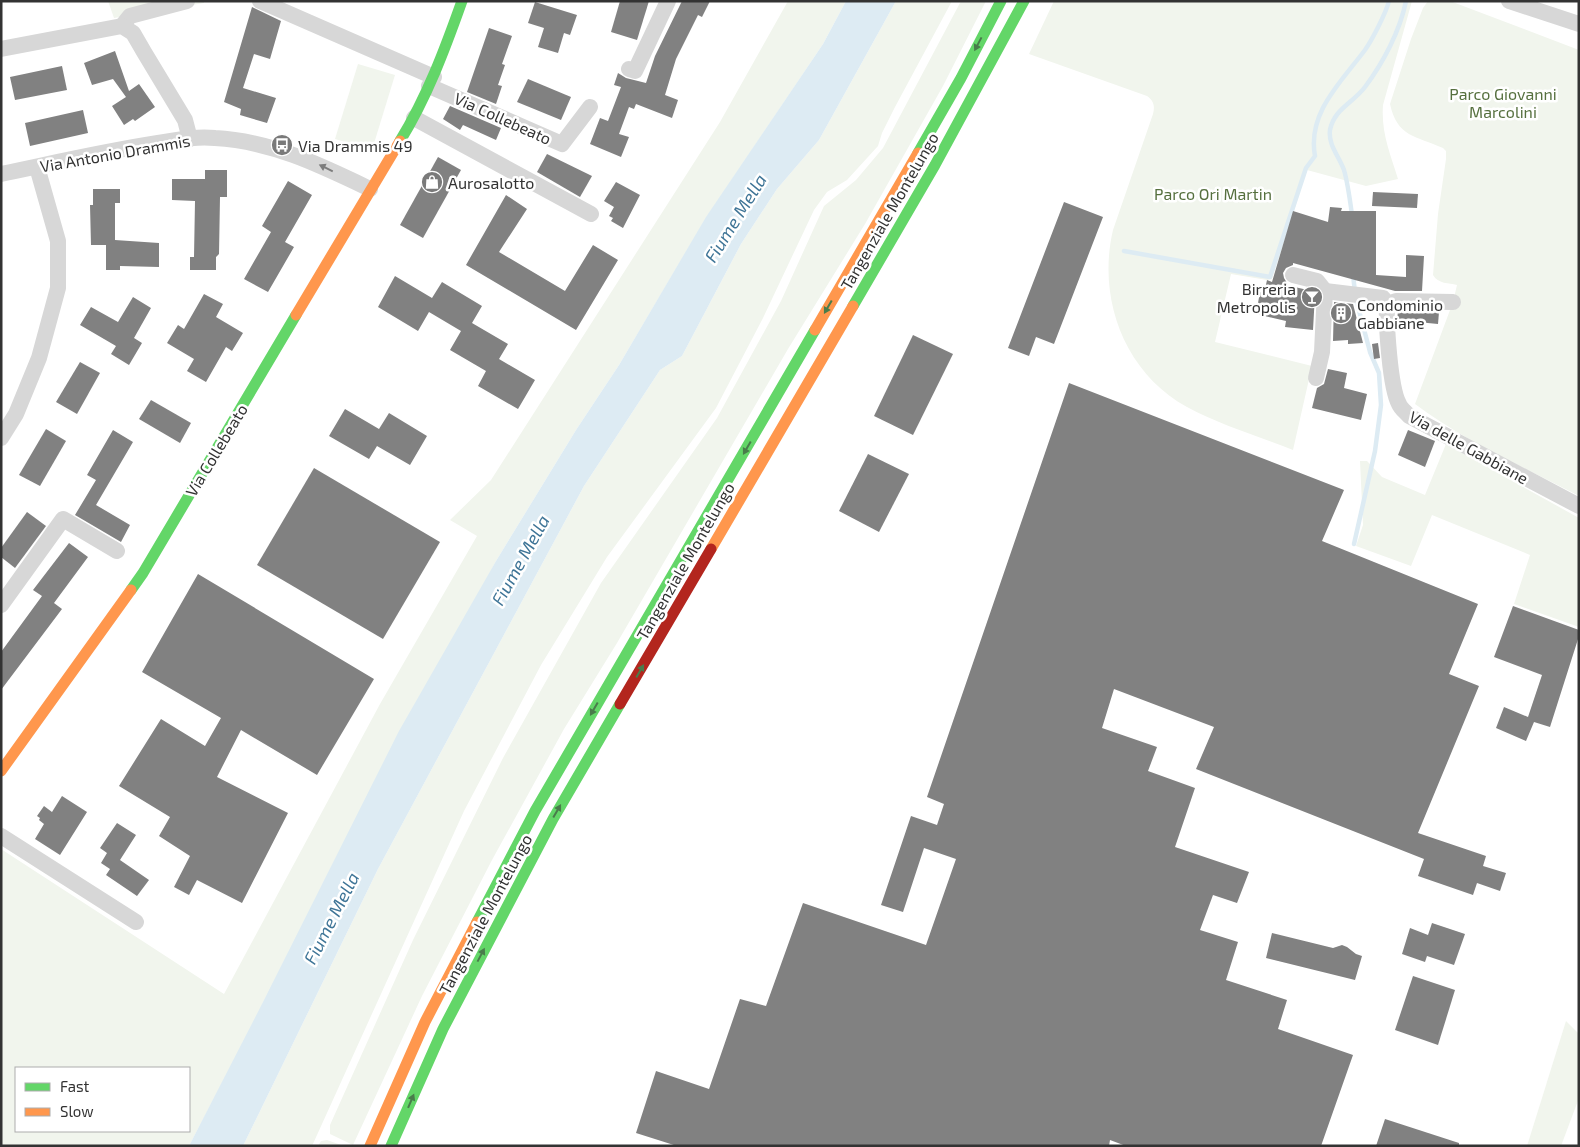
<svg xmlns="http://www.w3.org/2000/svg" width="1580" height="1147" font-family="'Exo 2',sans-serif">
  <rect width="100%" height="100%" fill="#fff"/>
  <g fill="#f1f5ed" fill-rule="evenodd">
    <path d="M108,1H204V3L114,18Z"/>
    <path d="M788,1H846L823,44L706,218L619,365L576,430L496,561L189,1146H1V849L224,994L380,704L477,536L450,520L491,480L720,122ZM16,1068H189V1131H16Z"/>
    <path d="M896,1H952L895,107L882,133L878,146L847,180L827,192L814,210L763,318L716,408L607,557L541,665L464,811L312,1146H243L378,869L584,486L660,370L682,356L741,244L777,189L819,140Z"/>
    <path d="M961,1H986L943,86L865,224L788,349L617,643L564,729L492,860L422,996L353,1145L330,1134V1125L413,940L503,758L601,583L717,418L781,301L824,206L856,180L883,148Z"/>
    <path d="M1054,1H1412L1383,105C1381,133 1390,153 1398,179L1366,186L1307,170L1272,279L1267,280L1231,274L1215,342L1312,366L1293,450C1258,436 1220,425 1187,407C1124,372 1097,298 1113,230L1153,114C1155,106 1154,101 1147,96L1029,54Z"/>
    <path d="M1428,1H1450L1579,50V496C1524,467 1464,441 1415,404L1453,302L1457,285C1449,283 1438,284 1433,275L1438,214L1446,159V151L1443,148C1416,136 1397,137 1390,104L1411,39L1423,8Z"/>
    <path d="M358,64L395,75L372,150L335,139Z"/>
    <path d="M1446,444L1579,518V627L1514,604L1530,555L1432,515L1411,566L1356,546L1363,525L1360,461H1367L1382,477L1425,495Z"/>
    <path d="M1566,1021L1579,1034V1098L1561,1146H1527Z"/>
    <path d="M327,1140L344,1146H318L321,1141Z"/>
  </g>
  <path fill="#ddebf3" d="M846,1H896L819,140L777,189L741,244L682,356L660,370L584,486L378,869L243,1146H189L260,1008L399,731L496,561L576,430L619,365L706,217L823,44Z"/>
  <g fill="none" stroke-linecap="round" stroke-linejoin="round">
    <g stroke="#ddebf3" stroke-width="4.5">
      <path d="M1352,215C1350,200 1348,184 1344,170C1339,156 1328,145 1330,130C1334,109 1353,103 1365,87C1383,63 1400,31 1406,1"/>
      <path d="M1124,251L1270,277L1306,168L1315,156C1307,113 1341,82 1365,50C1372,40 1386,13 1389,1"/>
      <path d="M1353,275L1355,292"/>
      <path d="M1354,544L1375,451L1381,405L1379,373L1370,352L1356,299"/>
    </g>
  </g>
  <g fill="#818181">
    <path d="M620,1H649L637,40L611,32Z"/>
    <path d="M682,1H710L702,17L698,15L676,59L665,95L678,100L672,118L636,104L634,109L629,107L619,134L629,137L621,157L590,144L600,118L608,121L621,87L614,85L618,73L626,78L646,83L655,56Z"/>
    <path d="M535,2L577,15L570,35L564,33L558,53L538,47L544,28L528,23Z"/>
    <path d="M252,7L281,21L270,59L254,54L243,88L276,98L267,123L240,115L241,109L224,102Z"/>
    <path d="M489,28L512,36L502,64L505,65L498,85L502,86L496,104L467,92Z"/>
    <path d="M115,51L129,91L139,84L155,107L135,121L133,119L124,125L112,106L126,97L113,79L92,85L84,63Z"/>
    <path d="M62,66L67,90L15,100L10,77Z"/>
    <path d="M528,79L571,97L561,120L517,102Z"/>
    <path d="M450,106L501,128L496,140L463,125L460,130L443,119Z"/>
    <path d="M83,110L88,133L30,146L25,123Z"/>
    <path d="M547,154L592,176L580,197L537,172Z"/>
    <path d="M438,157L461,170L423,238L400,225Z"/>
    <path d="M205,170H227V197H220L219,254L216,257V270H190V257H194L195,201L172,200V179H205Z"/>
    <path d="M288,181L312,195L285,242L294,247L268,292L244,279L271,232L262,226Z"/>
    <path d="M616,182L640,195L623,228L611,221L613,218L609,216L614,207L604,201Z"/>
    <path d="M93,189H120V203H115V240L159,243V267L120,266V270H106V245H91L90,205H93Z"/>
    <path d="M1373,192L1418,194L1417,208L1372,206Z"/>
    <path d="M506,195L527,209L499,252L565,291L593,245L618,260L576,330L466,265Z"/>
    <path d="M1064,202L1103,217L1054,344L1036,337L1029,356L1008,348Z"/>
    <path d="M1330,207L1342,208L1341,211H1376V275L1406,277V255L1424,256L1422,291H1395L1293,263V265L1286,268L1283,273L1284,278L1287,283L1286,285L1312,291L1315,294L1313,330L1285,327L1286,321L1256,314L1260,292L1264,294L1267,280L1272,282L1293,211L1328,222Z"/>
    <path d="M395,276L432,298L442,282L482,306L472,323L508,344L499,359L535,380L518,409L478,386L486,371L450,350L461,331L429,312L418,331L378,307Z"/>
    <path d="M204,294L223,304L216,317L243,333L232,351L226,347L206,382L187,371L194,359L167,343L178,325L184,329Z"/>
    <path d="M133,297L151,308L134,338L142,343L129,365L111,354L116,346L80,325L91,307L118,322Z"/>
    <path d="M1334,302L1353,304L1363,343L1348,344V340L1333,341Z"/>
    <path d="M1398,311L1439,312L1438,324L1397,320Z"/>
    <path d="M913,335L953,354L913,435L874,416Z"/>
    <path d="M1378,343L1380,358L1374,359L1372,344Z"/>
    <path d="M80,362L100,373L77,414L56,402Z"/>
    <path d="M1328,369L1347,373L1344,388L1367,394L1361,420L1312,408L1317,388L1324,384Z"/>
    <path d="M1069,383L1344,490L1322,541L1478,604L1449,674L1479,686L1418,833L1486,856L1483,866L1506,873L1500,891L1477,883L1473,895L1418,876L1424,859L1196,769L1214,727L1114,689L1102,728L1157,747L1148,771L1195,788L1175,847L1249,872L1237,903L1213,895L1200,930L1238,942L1226,980L1287,1000L1278,1029L1353,1055L1321,1146H1126L1110,1140L1109,1146H677L636,1133L656,1071L709,1089L740,999L766,1006L803,903L926,945L956,859L924,848L903,912L881,905L911,816L937,825L944,804L927,797Z"/>
    <path d="M151,400L191,423L180,443L139,419Z"/>
    <path d="M345,409L379,429L389,413L427,436L410,465L377,446L369,459L329,436Z"/>
    <path d="M46,429L66,441L40,486L19,475Z"/>
    <path d="M113,430L133,442L96,505L130,525L121,542L75,515L96,480L87,475Z"/>
    <path d="M1408,430L1435,441L1425,467L1398,455Z"/>
    <path d="M868,454L909,474L879,532L839,511Z"/>
    <path d="M314,468L440,542L383,639L257,565Z"/>
    <path d="M27,512L46,526L15,568L1,557V548Z"/>
    <path d="M69,543L88,557L54,603L62,609L1,690V652L42,596L33,590Z"/>
    <path d="M198,574L374,679L317,775L241,730L217,777L288,813L242,903L197,880L189,895L174,887L190,856L159,836L170,817L119,786L161,719L205,746L221,718L142,672Z"/>
    <path d="M1513,606L1579,630V636L1550,727L1534,722L1526,741L1496,728L1504,707L1528,717L1542,675L1494,657Z"/>
    <path d="M62,796L87,812L60,855L35,839L44,824L39,820L40,818L37,816L44,806L52,812Z"/>
    <path d="M117,823L136,835L120,860L149,880L137,896L106,875L110,869L101,863L107,853L100,848Z"/>
    <path d="M1432,923L1465,934L1454,965L1427,956L1425,962L1402,954L1410,928L1428,935Z"/>
    <path d="M1272,933L1333,948L1342,945L1347,947L1356,954L1362,956L1355,980L1266,958Z"/>
    <path d="M1413,976L1455,990L1438,1045L1395,1030Z"/>
    <path d="M1385,1119L1459,1143V1146H1376Z"/>
  </g>
  <g fill="none" stroke-linecap="round" stroke-linejoin="round">
    <g stroke="#d7d7d7" stroke-width="16">
      <path d="M260,1L434,77"/>
      <path d="M1509,1L1579,24"/>
      <path d="M122,26L130,16L187,1"/>
      <path d="M1,49L122,26L133,33L144,52L185,120L190,139"/>
      <path d="M629,69L635,71L668,1"/>
      <path d="M429,86L562,144L590,107"/>
      <path d="M414,118L591,214"/>
      <path d="M1,174C54,163 106,151 158,143C177,140 196,136 215,138C271,141 320,165 370,189"/>
      <path d="M1293,275L1317,281L1325,291L1322,352L1316,378"/>
      <path d="M1325,291L1383,298L1387,304C1386,324 1390,388 1399,404C1401,409 1406,412 1409,416L1579,506"/>
      <path d="M1387,304L1396,301L1453,302"/>
      <path d="M1,438L16,414L39,358L58,288V241L37,167"/>
      <path d="M1,605L63,519L117,551"/>
      <path d="M1,836L136,922"/>
    </g>
    <g stroke="#63d668" stroke-width="11">
      <path d="M400,141C427,97 445,49 462,1"/>
      <path d="M918,153L961,78L1001,1"/>
      <path d="M853,306L935,165L1024,1"/>
      <path d="M131,590L143,573L296,315"/>
      <path d="M477,922L535,811L815,330"/>
      <path d="M391,1146L443,1029L553,819L620,704"/>
    </g>
    <g stroke="#ff974d" stroke-width="11">
      <path d="M296,315L400,141"/>
      <path d="M815,330L918,153"/>
      <path d="M711,549L853,306"/>
      <path d="M1,771L131,590"/>
      <path d="M370,1146L425,1022L477,922"/>
    </g>
    <path stroke="#b3261e" stroke-width="11" d="M620,704L711,549"/>
  </g>
  <defs><path id="oneway-solid" d="M-6-.8H1V-3.2L6.5 0L1 3.2V.8H-6Z" transform="scale(1.25)"/></defs>
  <g fill="#497c4b">
    <use href="#oneway-solid" transform="translate(978 44) rotate(118)"/>
    <use href="#oneway-solid" transform="translate(828 307) rotate(120)"/>
    <use href="#oneway-solid" transform="translate(747 448) rotate(120)"/>
    <use href="#oneway-solid" transform="translate(640 671) rotate(-60)"/>
    <use href="#oneway-solid" transform="translate(594 709) rotate(120)"/>
    <use href="#oneway-solid" transform="translate(557 811) rotate(-60)"/>
    <use href="#oneway-solid" transform="translate(481 955) rotate(-62)"/>
    <use href="#oneway-solid" transform="translate(411 1101) rotate(-67)"/>
  </g>
  <use fill="#7d7d7d" href="#oneway-solid" transform="translate(326 168) rotate(-154)"/>
  <defs>
    <g id="bus-disc" transform="scale(1.125)"><circle r="9.5" fill="#7a7a7a" stroke="#fff"/><path d="M-5-6H5V4H4V6H2V4H-2V6H-4V4H-5ZM-3.5-4V0h7V-4ZM-3.5 1.2v1.5H-2V1.2ZM2 1.2v1.5H3.5V1.2Z" fill="#fff"/></g>
    <g id="shop-disc" transform="scale(1.125)"><circle r="9.5" fill="#7a7a7a" stroke="#fff"/><path d="M-5-2.5h2.3a2.7 3.5 0 0 1 5.4 0H5L5.5 6h-11ZM-1.5-2.5h3a1.5 2.3 0 0 0-3 0Z" fill="#fff"/></g>
    <g id="bar-disc" transform="scale(1.125)"><circle r="9.5" fill="#7a7a7a" stroke="#fff"/><path d="M-6-5H6L.8 .8V4.5H3.5V6h-7V4.5H-.8V.8Z" fill="#fff"/></g>
    <g id="building-disc" transform="scale(1.125)"><circle r="9.5" fill="#7a7a7a" stroke="#fff"/><path d="M-4-6H4V6H1V3H-1V6H-4ZM-2.5-4.3h1.7v1.8h-1.7ZM.8-4.3h1.7v1.8H.8ZM-2.5-1h1.7V.8h-1.7ZM.8-1h1.7V.8H.8Z" fill="#fff"/></g>
  </defs>
  <g fill-rule="evenodd">
    <use href="#bus-disc" x="282" y="145"/>
    <use href="#shop-disc" x="432" y="182"/>
    <use href="#bar-disc" x="1312" y="297"/>
    <use href="#building-disc" x="1341" y="313"/>
  </g>
  <g text-anchor="middle" dominant-baseline="central" stroke-width="5" stroke-linejoin="round" paint-order="stroke">
    <g font-size="16" fill="#56703f" stroke="#fff">
      <text x="1503" y="93">Parco Giovanni<tspan x="1503" dy="18">Marcolini</tspan></text>
      <text x="1213" y="193">Parco Ori Martin</text>
    </g>
    <g font-size="16" fill="#333" stroke="#fff">
      <text transform="translate(503 118) rotate(24)">Via Collebeato</text>
      <text transform="translate(115 153) rotate(-10)">Via Antonio Drammis</text>
      <text transform="translate(889 211) rotate(-60)">Tangenziale Montelungo</text>
      <text transform="translate(1469 447) rotate(29)">Via delle Gabbiane</text>
      <text transform="translate(216 450) rotate(-59)">Via Collebeato</text>
      <text transform="translate(685 561) rotate(-60)">Tangenziale Montelungo</text>
      <text transform="translate(485 914) rotate(-62)">Tangenziale Montelungo</text>
    </g>
    <g font-size="16" fill="#333" stroke="#fff" text-anchor="start">
      <text x="298" y="145">Via Drammis 49</text>
      <text x="448" y="182">Aurosalotto</text>
      <text x="1296" y="288" text-anchor="end">Birreria<tspan x="1296" dy="18">Metropolis</tspan></text>
      <text x="1357" y="304">Condominio<tspan x="1357" dy="18">Gabbiane</tspan></text>
    </g>
    <g font-size="18" font-style="italic" fill="#3f7597" stroke="#fff">
      <text transform="translate(735 218) rotate(-58)">Fiume Mella</text>
      <text transform="translate(520 560) rotate(-61)">Fiume Mella</text>
      <text transform="translate(331 918) rotate(-63)">Fiume Mella</text>
    </g>
  </g>
  <rect width="1580" height="1147" fill="none" stroke="#333333" stroke-width="5"/>
  <rect x="15" y="1067" width="175" height="65" fill="#ffffff" stroke="#adadad"/>
  <rect x="25" y="1083" width="25" height="8" fill="#63d668" stroke="#adadad"/>
  <text x="60" y="1092" font-size="15" fill="#333333">Fast</text>
  <rect x="25" y="1108" width="25" height="8" fill="#ff974d" stroke="#adadad"/>
  <text x="60" y="1117" font-size="15" fill="#333333">Slow</text>
</svg>
